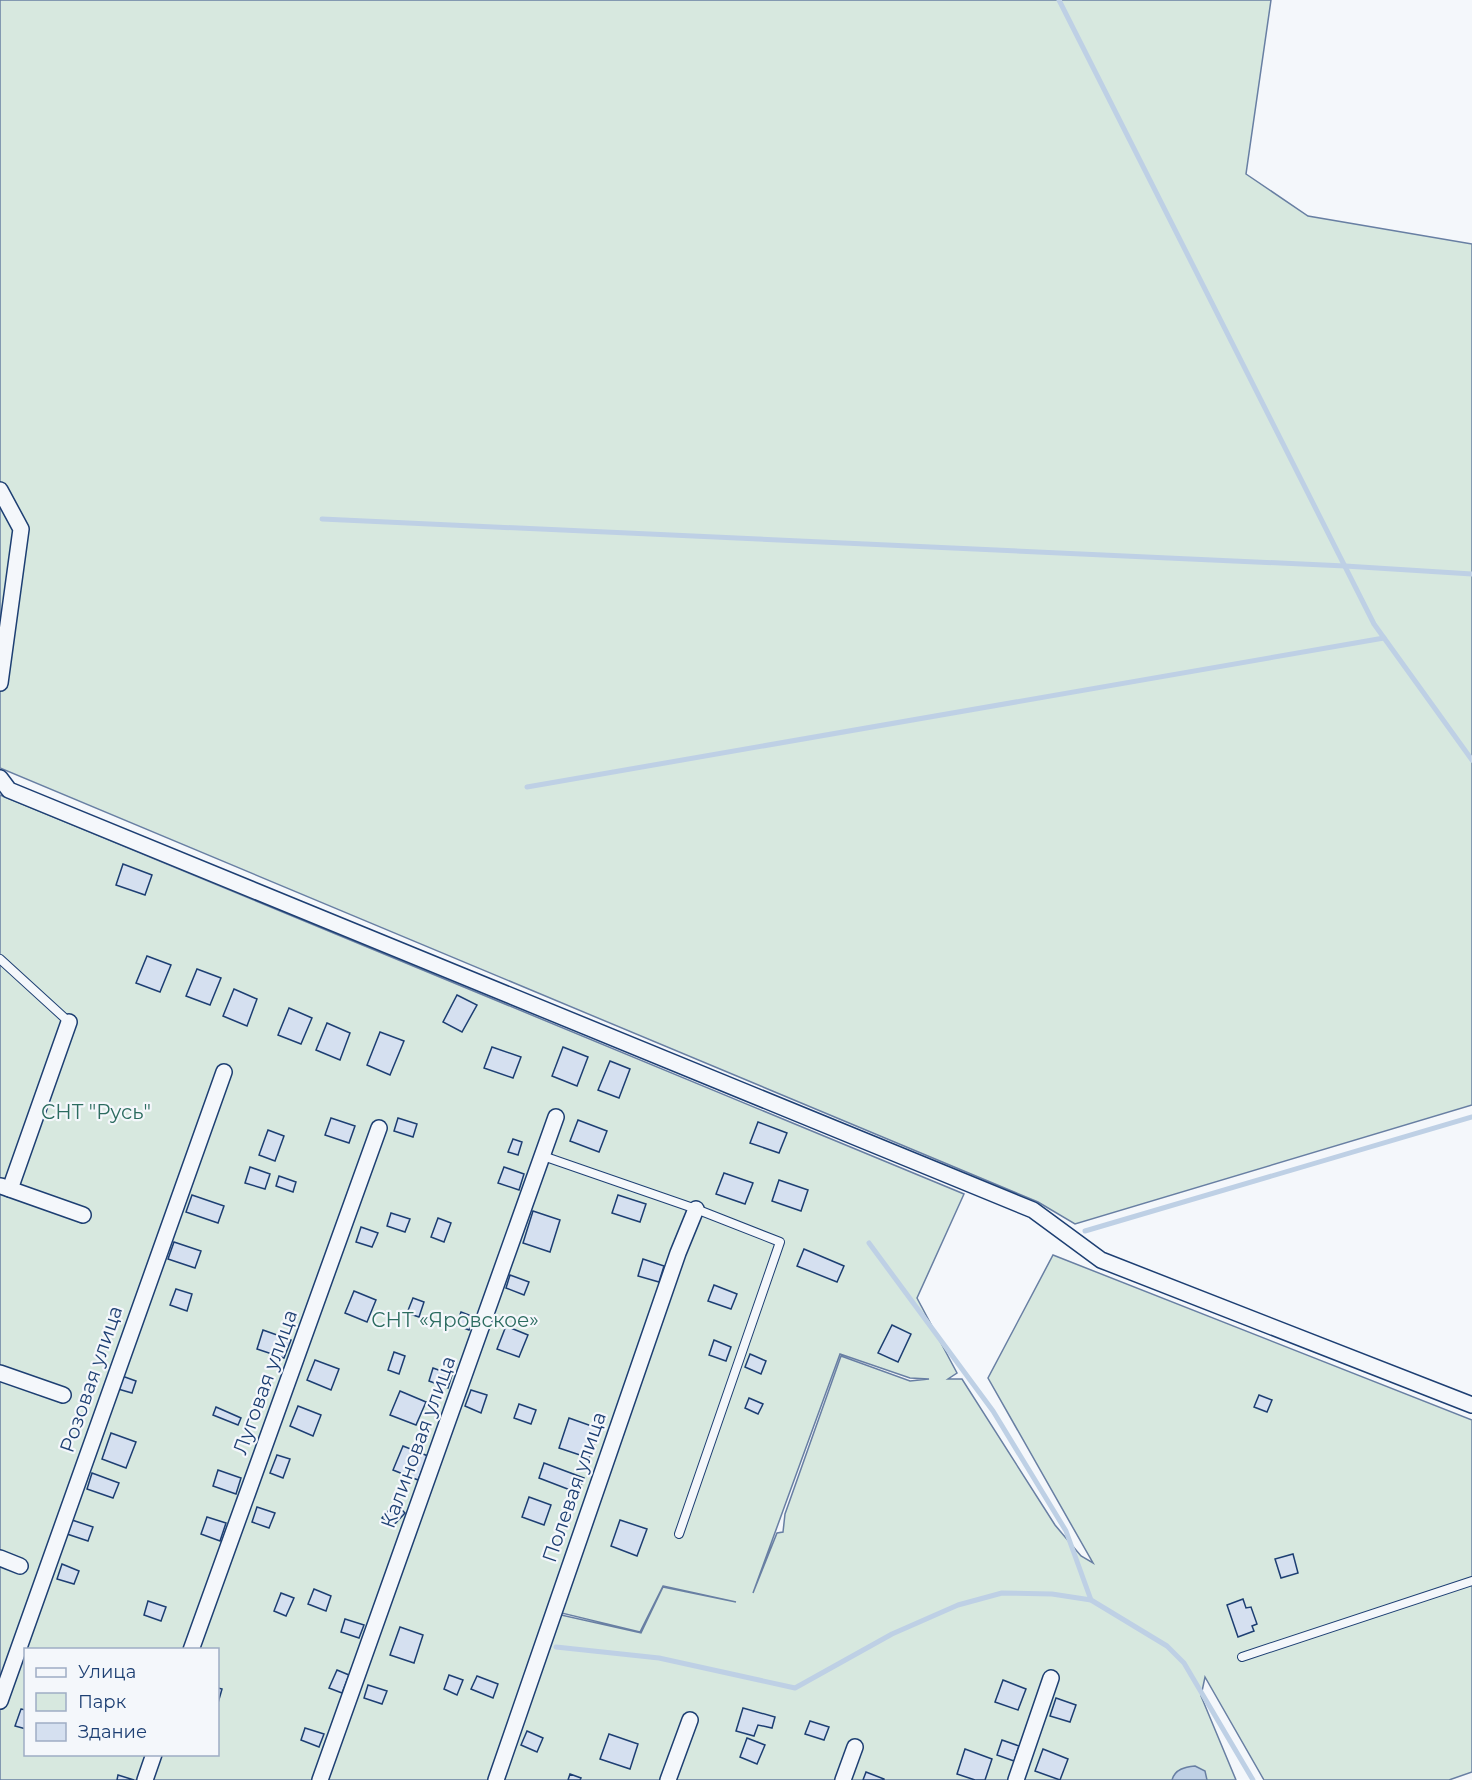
<svg xmlns="http://www.w3.org/2000/svg" width="1472" height="1780" font-family="Montserrat,sans-serif">
  <rect width="100%" height="100%" fill="#f4f7fb"/>
  <g fill="#d7e8df" stroke="#687fa3" stroke-width="1.5" fill-rule="evenodd">
    <path d="M0,0H1271L1246,174L1308,216L1472,244V1105L1075,1224L1038,1202L0,768Z"/>
    <path d="M0,795L964,1194L917,1298L957,1373L948,1379H962L1055,1525L1081,1556L1093,1563L988,1378L1053,1255L1472,1420V1772L1449,1780H1264L1205,1677L1201,1696L1236,1780H0ZM840,1354L910,1378L929,1379L910,1381L841,1356L785,1514L783,1532L777,1533L753,1593ZM663,1586L736,1602L663,1587L641,1633L561,1615L562,1613L640,1632ZM26,1650H218V1754H26Z"/>
  </g>
  <path fill="#bed0e5" stroke="#687fa3" stroke-width="1.5" d="M1195,1766L1205,1771L1207,1780H1172C1175,1769 1185,1767 1195,1766Z"/>
  <g fill="none" stroke-linecap="round" stroke-linejoin="round">
    <g stroke="#bed0e5" stroke-width="5">
      <path d="M1059,0L1374,624L1472,760"/>
      <path d="M322,519L1345,566L1472,574"/>
      <path d="M527,787L1384,638"/>
      <path d="M1085,1231L1472,1117"/>
      <path d="M869,1243L993,1411L1066,1531L1091,1600"/>
      <path d="M556,1647L659,1658L795,1688L892,1634L958,1605L1002,1593L1052,1594L1091,1600L1167,1646L1184,1663L1253,1780"/>
    </g>
  </g>
  <g fill="#d5e0f0" stroke="#1d3f73" stroke-width="1.5">
    <path d="M123,864L152,875L145,895L116,885Z"/>
    <path d="M147,956L171,965L160,992L136,983Z"/>
    <path d="M197,969L221,978L210,1005L186,996Z"/>
    <path d="M234,989L257,999L247,1026L223,1016Z"/>
    <path d="M457,995L477,1005L462,1032L443,1022Z"/>
    <path d="M289,1008L312,1018L301,1044L278,1035Z"/>
    <path d="M327,1023L350,1033L340,1060L316,1050Z"/>
    <path d="M380,1032L404,1041L390,1075L367,1065Z"/>
    <path d="M492,1047L521,1057L513,1078L484,1068Z"/>
    <path d="M563,1047L588,1057L577,1086L552,1076Z"/>
    <path d="M610,1061L630,1069L619,1098L598,1090Z"/>
    <path d="M331,1118L355,1126L349,1143L325,1135Z"/>
    <path d="M398,1118L417,1124L413,1137L394,1131Z"/>
    <path d="M578,1120L607,1131L599,1152L570,1141Z"/>
    <path d="M758,1122L787,1133L779,1153L750,1143Z"/>
    <path d="M268,1130L284,1136L275,1161L259,1155Z"/>
    <path d="M513,1139L522,1142L518,1155L508,1152Z"/>
    <path d="M250,1167L270,1174L265,1189L245,1183Z"/>
    <path d="M504,1167L524,1174L519,1190L498,1183Z"/>
    <path d="M724,1173L753,1183L745,1204L716,1194Z"/>
    <path d="M279,1176L296,1182L293,1192L276,1186Z"/>
    <path d="M779,1180L808,1190L801,1211L772,1201Z"/>
    <path d="M192,1195L224,1206L218,1223L186,1212Z"/>
    <path d="M618,1195L646,1204L640,1222L612,1213Z"/>
    <path d="M533,1211L560,1220L550,1252L523,1243Z"/>
    <path d="M391,1213L410,1219L405,1232L387,1226Z"/>
    <path d="M438,1218L451,1223L444,1242L431,1237Z"/>
    <path d="M361,1227L378,1233L372,1247L356,1242Z"/>
    <path d="M174,1242L201,1251L195,1268L168,1259Z"/>
    <path d="M804,1249L844,1266L837,1282L797,1266Z"/>
    <path d="M643,1259L664,1266L659,1282L638,1276Z"/>
    <path d="M510,1275L529,1282L524,1295L506,1288Z"/>
    <path d="M714,1285L737,1294L731,1309L708,1301Z"/>
    <path d="M176,1289L192,1294L187,1311L170,1305Z"/>
    <path d="M354,1291L376,1300L367,1322L345,1313Z"/>
    <path d="M413,1298L424,1302L419,1317L407,1313Z"/>
    <path d="M461,1312L474,1317L469,1330L456,1325Z"/>
    <path d="M892,1325L911,1334L898,1362L878,1353Z"/>
    <path d="M506,1326L528,1335L519,1357L497,1349Z"/>
    <path d="M263,1330L291,1340L284,1358L257,1349Z"/>
    <path d="M714,1340L731,1347L726,1361L709,1355Z"/>
    <path d="M394,1352L405,1356L399,1374L388,1370Z"/>
    <path d="M750,1354L766,1361L761,1374L745,1367Z"/>
    <path d="M315,1360L339,1369L331,1390L307,1380Z"/>
    <path d="M433,1368L452,1375L448,1388L429,1381Z"/>
    <path d="M122,1376L136,1381L132,1393L118,1389Z"/>
    <path d="M471,1390L487,1395L481,1413L465,1406Z"/>
    <path d="M400,1391L426,1402L416,1425L390,1415Z"/>
    <path d="M1259,1395L1272,1400L1267,1412L1254,1407Z"/>
    <path d="M749,1398L763,1404L758,1414L745,1408Z"/>
    <path d="M519,1404L536,1410L531,1424L514,1418Z"/>
    <path d="M298,1406L321,1415L313,1436L290,1426Z"/>
    <path d="M216,1407L241,1418L238,1425L213,1415Z"/>
    <path d="M569,1418L600,1429L589,1458L559,1448Z"/>
    <path d="M111,1433L136,1442L126,1468L102,1459Z"/>
    <path d="M403,1446L428,1456L418,1480L393,1470Z"/>
    <path d="M277,1455L290,1459L283,1478L270,1473Z"/>
    <path d="M544,1463L584,1478L578,1493L539,1478Z"/>
    <path d="M218,1470L241,1478L236,1494L213,1486Z"/>
    <path d="M92,1473L119,1483L113,1498L87,1489Z"/>
    <path d="M529,1497L551,1505L544,1525L522,1517Z"/>
    <path d="M395,1503L405,1513L392,1527L382,1518Z"/>
    <path d="M257,1507L275,1513L269,1528L252,1522Z"/>
    <path d="M207,1517L226,1523L220,1541L201,1534Z"/>
    <path d="M72,1520L93,1527L88,1541L67,1534Z"/>
    <path d="M620,1520L647,1529L637,1556L611,1546Z"/>
    <path d="M1293,1554L1298,1573L1281,1578L1275,1559Z"/>
    <path d="M62,1564L79,1571L74,1584L57,1579Z"/>
    <path d="M314,1589L331,1596L326,1611L308,1604Z"/>
    <path d="M281,1593L294,1598L286,1616L274,1611Z"/>
    <path d="M1243,1599L1246,1608L1251,1607L1257,1624L1252,1626L1254,1631L1238,1637L1227,1605Z"/>
    <path d="M148,1601L166,1607L161,1621L144,1615Z"/>
    <path d="M345,1619L364,1625L359,1638L341,1632Z"/>
    <path d="M400,1627L423,1635L414,1663L390,1655Z"/>
    <path d="M337,1670L349,1675L342,1693L329,1688Z"/>
    <path d="M449,1675L463,1680L457,1695L444,1689Z"/>
    <path d="M477,1676L498,1684L493,1698L471,1689Z"/>
    <path d="M1003,1680L1026,1689L1018,1710L995,1702Z"/>
    <path d="M368,1685L387,1691L382,1704L364,1698Z"/>
    <path d="M218,1688L222,1689L218,1703Z"/>
    <path d="M1056,1698L1076,1705L1070,1722L1050,1716Z"/>
    <path d="M743,1708L775,1717L772,1728L758,1725L754,1736L736,1731Z"/>
    <path d="M21,1709L26,1710V1729L15,1726Z"/>
    <path d="M810,1721L829,1727L824,1740L805,1734Z"/>
    <path d="M305,1728L324,1734L319,1747L301,1740Z"/>
    <path d="M527,1731L543,1738L537,1752L521,1745Z"/>
    <path d="M609,1734L638,1744L630,1769L600,1759Z"/>
    <path d="M747,1738L765,1745L757,1764L740,1757Z"/>
    <path d="M1002,1740L1019,1746L1014,1761L997,1755Z"/>
    <path d="M965,1749L992,1759L985,1780H975L957,1774Z"/>
    <path d="M1043,1749L1068,1759L1060,1780L1035,1771Z"/>
    <path d="M866,1772L884,1779V1780H863Z"/>
    <path d="M570,1774L581,1778L580,1780H568Z"/>
    <path d="M118,1775L134,1780H117Z"/>
  </g>
  <g fill="none" stroke-linecap="round" stroke-linejoin="round">
    <g stroke="#1d3f73" stroke-width="10">
      <g id="lane">
        <path d="M0,959L69,1022"/>
        <path d="M543,1156L696,1209L780,1242L679,1534"/>
        <path d="M1242,1657L1472,1581"/>
      </g>
    </g>
    <g stroke="#1d3f73" stroke-width="18">
      <g id="street">
        <path d="M0,490L21,529L0,683"/>
        <path d="M0,778L9,790L1033,1210L1101,1260L1472,1405"/>
        <path d="M1,1186L83,1215"/>
        <path d="M10,1189L69,1022"/>
        <path d="M0,1373L63,1395"/>
        <path d="M0,1558L20,1566"/>
        <path d="M191,1650L379,1128"/>
        <path d="M0,1701L224,1072"/>
        <path d="M145,1780L154,1754"/>
        <path d="M320,1780L556,1117"/>
        <path d="M496,1780L678,1253L696,1209"/>
        <path d="M668,1780L690,1720"/>
        <path d="M843,1780L855,1747"/>
        <path d="M1016,1780L1051,1678"/>
      </g>
    </g>
    <use href="#lane" stroke="#f4f7fb" stroke-width="8"/>
    <use href="#street" stroke="#f4f7fb" stroke-width="15"/>
  </g>
  <g text-anchor="middle" dominant-baseline="central" stroke-width="4.5" stroke-linejoin="round" paint-order="stroke">
    <g font-size="20" fill="#2c6c60" stroke="#f4f7fb">
      <text x="96" y="1112">СНТ "Русь"</text>
      <text x="455" y="1320">СНТ «Яровское»</text>
    </g>
    <g font-size="20" fill="#1d3f73" stroke="#f4f7fb">
      <text transform="translate(91 1379) rotate(-71)">Розовая улица</text>
      <text transform="translate(265 1382) rotate(-70)">Луговая улица</text>
      <text transform="translate(418 1442) rotate(-70)">Калиновая улица</text>
      <text transform="translate(574 1487) rotate(-71)">Полевая улица</text>
    </g>
  </g>
  <rect x="24" y="1648" width="195" height="108" fill="#f4f7fb" stroke="#9eadc5" stroke-width="1.5"/>
  <rect x="36" y="1668" width="30" height="9" fill="#f4f7fb" stroke="#9eadc5" stroke-width="1.5"/>
  <text x="78" y="1678" font-size="18" fill="#1d3f73">Улица</text>
  <rect x="36" y="1693" width="30" height="18" fill="#d7e8df" stroke="#9eadc5" stroke-width="1.5"/>
  <text x="78" y="1708" font-size="18" fill="#1d3f73">Парк</text>
  <rect x="36" y="1723" width="30" height="18" fill="#d5e0f0" stroke="#9eadc5" stroke-width="1.5"/>
  <text x="78" y="1738" font-size="18" fill="#1d3f73">Здание</text>
</svg>
